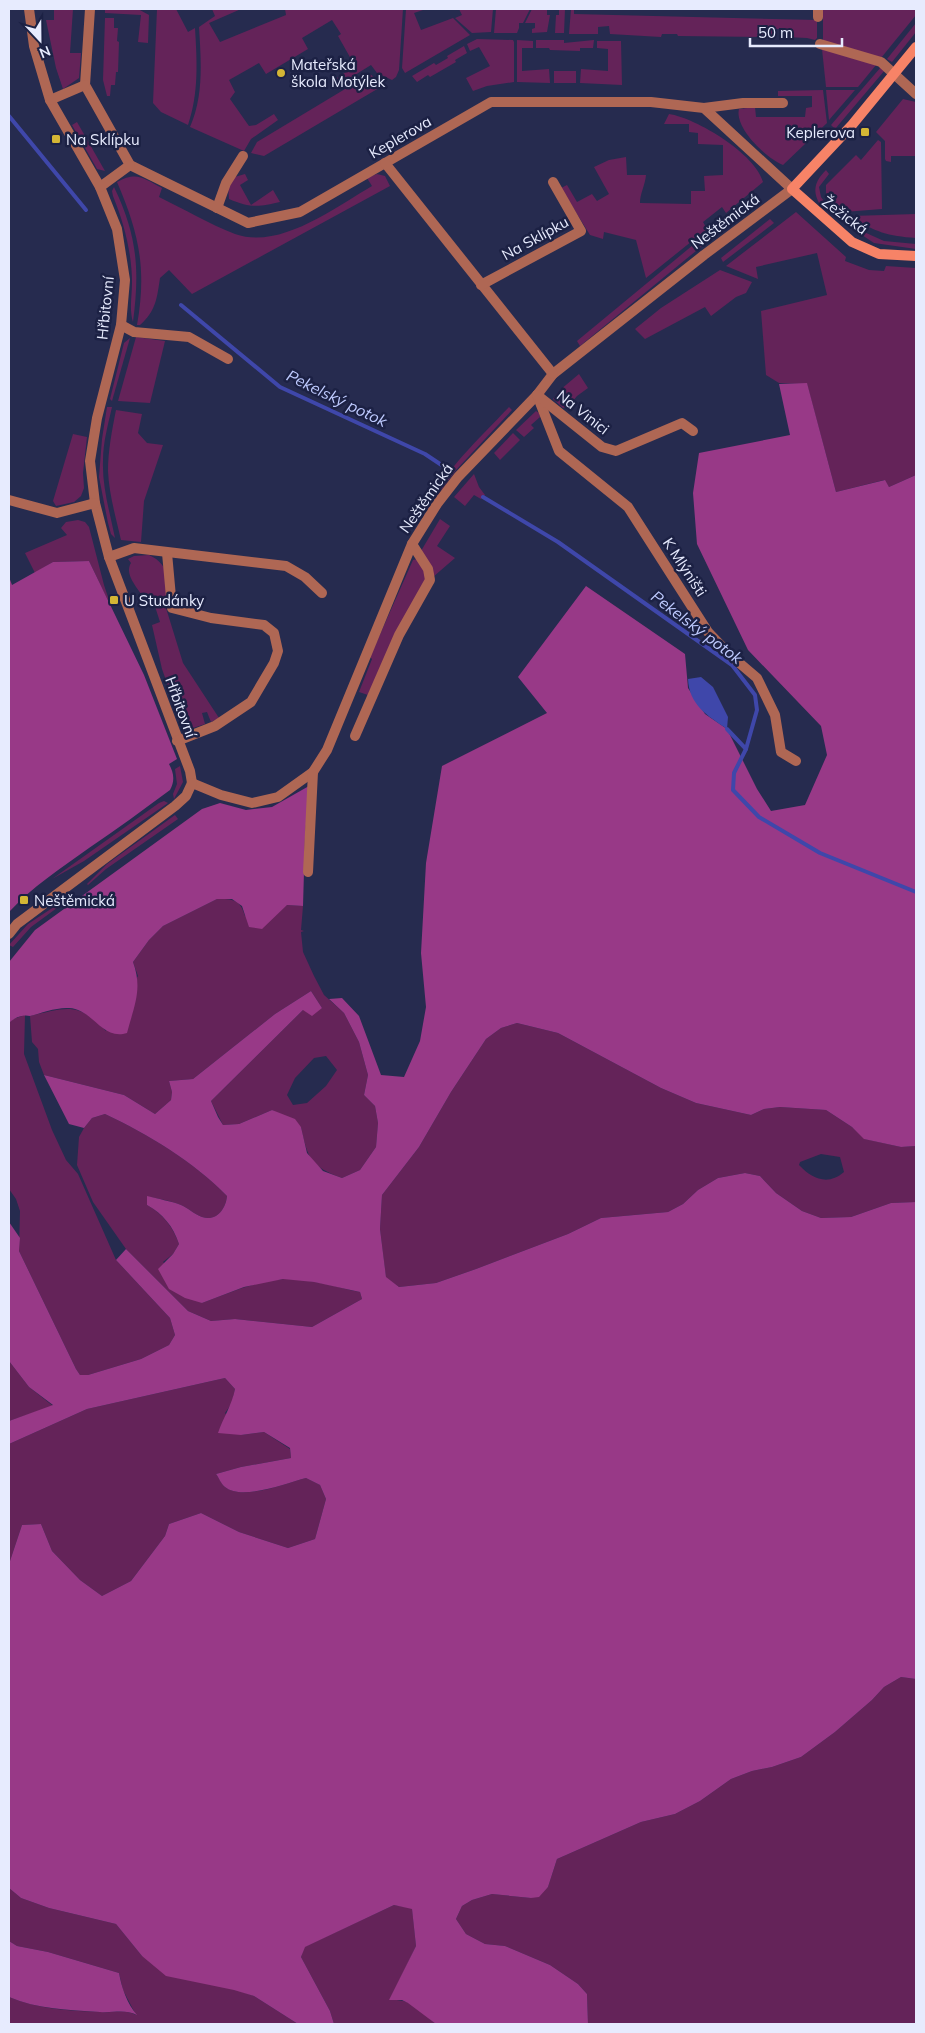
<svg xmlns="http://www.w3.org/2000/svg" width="925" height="2033" font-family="Mulish,sans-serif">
  <rect width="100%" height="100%" fill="#262b4f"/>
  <g fill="#642359" fill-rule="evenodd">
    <path d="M54,9H73L70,53H81L79,78L63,89L56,68L46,20H54Z"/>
    <path d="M105,9H138L149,15L148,43L138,42L141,15L105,13Z"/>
    <path d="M157,9H176L188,32L195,28C197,61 199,93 188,125L161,112L153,103Z"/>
    <path d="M212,9H241L209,23L220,42L286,15L285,9H403L399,70L396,77L392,80L377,73L371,65L334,88L331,82L355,66L338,36L341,34L332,20L302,38L308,49L266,74L259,63L229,80L235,92L230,99L249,126L256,125L274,114L278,120L251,139L244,151L190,127C204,96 201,60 199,27L215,16Z"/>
    <path d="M406,9H426L414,13L421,30L453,18L470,35L405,73L402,68Z"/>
    <path d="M459,9H493L491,32L472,33L455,18L462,15Z"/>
    <path d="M496,9H530L523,23H519V28L517,33H494Z"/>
    <path d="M532,9H547V15H550L547,32L532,33V29L535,28V23H525Z"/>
    <path d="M559,9H565L564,33H555L556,15H559Z"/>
    <path d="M571,9H574V14L817,20V38L815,40L807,38L785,37V35H793V29H776L775,34L769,35L768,37L678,36L677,34H662L661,37L610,34L609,26L598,27V34H569Z"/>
    <path d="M823,9H916V15L881,58L823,42Z"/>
    <path d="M105,18H114V28H118L117,41L119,42L118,72H116L115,85H111L110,96H107L103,80Z"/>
    <path d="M916,23V32L892,62L887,59Z"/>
    <path d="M477,39L513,40L514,42V82L487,86L473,91L466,78L490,66L479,47L470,51L467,44Z"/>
    <path d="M517,40L533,41V48H522V71L549,69L550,83L517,82Z"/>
    <path d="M536,40H564V43L594,40L593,48H580V51L550,50L549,48H536Z"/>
    <path d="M597,41H621L622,85L580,83L581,69L608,71V49L597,48Z"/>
    <path d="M464,46L467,53L455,60L456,62L430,77L428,75L417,82L412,76L434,63L436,65L448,58L447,56Z"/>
    <path d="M822,49L876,65L858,87H826Z"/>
    <path d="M881,67L885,70L835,129L831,125Z"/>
    <rect x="554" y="71" width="22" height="12"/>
    <path d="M370,74L384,85L264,156L251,153L257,142Z"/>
    <path d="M823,90L827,123L783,165C767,159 734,128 739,109L755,107L756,117H805L806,108L812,107V96H778V91Z"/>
    <path d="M826,90H855L829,120Z"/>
    <path d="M903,99L916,102V156H891V162L886,161L885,159V141L876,132Z"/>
    <path d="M669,114C696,118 756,154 763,182L726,213L722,207L703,222L707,229L646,278L636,240L604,232L603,239L590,235L561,188L567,185L577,202L592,194L597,201L609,194L594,167L609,160L626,157L627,175H646C645,186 640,193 640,203L691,204V191H705L704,176L723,175V145L698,144V133L689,132V124H664Z"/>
    <path d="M77,122L105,171L97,169L72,125Z"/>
    <path d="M878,140L881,142L882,209L844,212L826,194V185L856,155L861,160Z"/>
    <path d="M826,170L829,174L819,187L821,197L827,205L821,206C812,192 814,182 826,170Z"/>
    <path d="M245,174L248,180L240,185L251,205L273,190L280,202C259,207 250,208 229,199L228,186L231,178Z"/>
    <path d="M377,174L385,176L390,186L192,294L169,270L160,278C157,298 156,311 140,325H137C147,269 139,233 117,182C137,171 143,178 162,188L159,197C184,209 209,224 235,234C280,250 334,208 372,186L367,178Z"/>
    <path d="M114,187C137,235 140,269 133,322C129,309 132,296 132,283C132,253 124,223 113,196L112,191Z"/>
    <path d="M830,208L860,229L858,233L824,209Z"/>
    <path d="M796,212L846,257L845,261L869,270L884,271L886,266L916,268V475L889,487L884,480L836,492L807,384L779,383L766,375L761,311L827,295L817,253L756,267L758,279L726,266Z"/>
    <path d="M916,214V238C887,236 876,232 850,217L851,216Z"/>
    <path d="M770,219L774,223L723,262L721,258Z"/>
    <path d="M710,231L713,237L580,346L577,341Z"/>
    <path d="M864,232L884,241L916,244V249L874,243L862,235Z"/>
    <path d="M720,270L752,282L746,293L736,297L711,316L705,307L645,339L635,329L661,308Z"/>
    <path d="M136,337L165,341L150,403L118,401Z"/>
    <path d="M130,338L112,401L110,399L124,343Z"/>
    <path d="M579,374L588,388L577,396L568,407L563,408L553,399L560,390Z"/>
    <path d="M107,407H112C108,425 103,442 103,461C102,487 110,513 115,538L111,534L108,523L99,477L102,439Z"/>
    <path d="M509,407L512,410L456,470L426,511C444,470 478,440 509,407Z"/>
    <path d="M116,410L142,414L138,433L147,443L163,445L144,501L141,542L121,540C116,518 109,494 108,471C108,451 112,430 116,410Z"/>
    <path d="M536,411L539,413L540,417L531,425L534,428L524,437L516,430Z"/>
    <path d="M513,433L520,440L500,460L494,453Z"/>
    <path d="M73,434L87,437L83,473L84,488L81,496L74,502L56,506L53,501Z"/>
    <path d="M474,474L479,487L485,495L481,499L474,495L465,506L454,497Z"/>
    <path d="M440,519L450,526L437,546L455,558L433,577L421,551Z"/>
    <path d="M78,520L85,522L89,527L104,585L112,609L89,561L53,562L35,573L25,553L67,535L61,528L66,522Z"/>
    <path d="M149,555C171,565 168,583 173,605L166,608L183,663L219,718L211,722L207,712L202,713L205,724L184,731L162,669L152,625L160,622L151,594L143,597C137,587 124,574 131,563L128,559L134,556Z"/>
    <path d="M417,559L425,570L427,579L368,695L359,692L372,659L370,657L413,560Z"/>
    <path d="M180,766L183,782L174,799L173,794L177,784L175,769Z"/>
    <path d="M164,801L168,803L84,861L52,879L159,803Z"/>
    <path d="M175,815L178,819L106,869L88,885L87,884L107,864Z"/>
    <path d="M217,899C233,899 240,899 245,916L287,905L303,906L301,930L304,931L301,932L303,952L314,976L324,995L344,1013L359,1042L368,1075L364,1095L375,1106L378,1123L376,1147L360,1170L342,1178C310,1166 308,1159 301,1127L272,1110L239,1124L223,1125L211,1101L303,1010L322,1008L311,991L275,1014L193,1079L169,1081L172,1092L171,1100L155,1114L124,1095L44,1075L39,1062L38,1049L32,1042L30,1016C66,1008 78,1001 106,1031L138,976L133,962L149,940L163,926ZM326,1056L337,1070L326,1086L307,1103L293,1105L287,1095L295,1078L314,1058Z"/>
    <path d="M60,903L61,905L31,927L13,947L9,945L28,924Z"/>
    <path d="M25,1015L24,1054L52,1130L66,1160L78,1174L116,1260L170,1318L175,1335L169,1345L141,1359L88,1375H80L76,1369L19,1251L20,1211L16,1199L9,1189V1023L13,1019Z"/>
    <path d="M517,1023L558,1033L661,1088L696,1103L751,1115L764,1109L780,1107L826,1110L852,1127L865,1139L901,1147L916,1146V1202L891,1203L851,1217L821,1218L802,1211L776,1193L760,1176L745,1173L718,1178L698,1190L683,1204L668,1212L601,1218L568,1234L476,1269L436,1283L399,1287L386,1278L380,1229L382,1195L419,1147L451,1092L486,1039L501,1028ZM821,1154L840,1157L844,1172C828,1186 812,1179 799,1165L800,1162Z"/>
    <path d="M105,1114C149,1135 193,1161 227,1196C226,1209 216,1222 202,1217C194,1214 188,1208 181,1205C171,1201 158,1198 147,1197V1205C163,1214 173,1227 179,1244L173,1254L163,1262L202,1303C228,1293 256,1281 284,1279C310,1278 335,1287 360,1292L362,1299L312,1327L235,1319L211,1321L188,1311L126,1249L93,1202L77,1165L79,1137L84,1128L92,1118Z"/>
    <path d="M9,1361L29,1387L53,1406L9,1421Z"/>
    <path d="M225,1378L235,1389L232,1403L225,1413L241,1435L264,1432L290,1449L291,1458L241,1467L216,1474C219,1478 222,1485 225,1487C243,1501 287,1483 306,1478L320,1485L326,1499L315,1539L288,1548L239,1532L201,1513L169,1524L165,1536L131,1581L102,1596L80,1580L52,1551L41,1524L22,1525L9,1564V1444L87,1409Z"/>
    <path d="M901,1677L916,1679V2024H588L587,1994L578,1984L550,1965L505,1946L485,1944L466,1934L456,1919L462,1906L472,1900L492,1894L531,1898L548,1887L557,1859L641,1822L675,1814L700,1801L731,1779L752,1771L772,1767L801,1757L835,1732L872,1700L884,1687Z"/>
    <path d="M9,1888L21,1898L49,1908L116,1924L142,1956L254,1996L298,2024H9V1997C37,2009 71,2011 102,2012C114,2013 125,2009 136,2015L123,1990L119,1973L48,1952L17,1946L9,1941Z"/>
    <path d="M394,1905L412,1908L416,1946L390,2000C413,1999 419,2010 436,2024H334L330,2011L301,1957L304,1947Z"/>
  </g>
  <g fill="#983987">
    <path d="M807,383L836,492L885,480L889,487L916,475V1146L901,1147L864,1139L852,1127L826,1110L780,1107L764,1109L751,1115L696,1103L661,1088L558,1033L517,1023L501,1028L486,1039L451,1092L419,1147L382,1195L380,1229L386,1277L399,1287L436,1283L476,1269L568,1234L601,1218L668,1212L683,1204L698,1190L718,1178L745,1173L760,1176L776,1193L802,1211L821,1218L851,1217L891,1203L916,1202V1679L901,1677L884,1687L872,1700L835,1732L801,1757L772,1767L752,1771L731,1779L700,1801L675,1814L641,1822L557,1859L548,1887L539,1897L531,1898L492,1894L472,1900L462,1906L456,1919L466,1934L485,1944L505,1946L550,1965L578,1984L587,1994L588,2024H436L408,2003L402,2000H389L416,1946L412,1909L394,1905L305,1947L301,1957L330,2011L334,2024H298L254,1996L234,1990L166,1976L142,1956L116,1924L49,1908L21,1898L9,1888V1564L22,1525L41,1524L52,1551L80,1580L102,1596L131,1581L165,1536L169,1524L201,1513L239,1532L288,1548L315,1539L326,1499L320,1485L306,1478C287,1483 242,1501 225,1487C221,1484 219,1478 216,1474L241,1467L291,1458L290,1448L264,1432L241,1435L218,1433C223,1418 232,1405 235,1389L225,1378L87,1409L9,1444V1421L53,1405L29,1387L9,1361V1222L20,1238L19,1251L76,1369L80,1375H88L141,1359L169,1345L175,1335L170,1318L116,1260L126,1249L188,1311L211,1321L235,1319L312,1327L362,1299L360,1292L314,1282L283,1279L244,1287L202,1303L185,1298L169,1289L158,1269L173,1254L179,1244C173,1226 163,1214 147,1205V1196C158,1199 171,1201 181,1205C188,1208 194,1214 202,1217C216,1222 226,1209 227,1196C193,1161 149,1135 105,1114L92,1118L84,1128L69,1124L44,1075L124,1095L155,1114L171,1100L172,1092L169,1081L193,1079L275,1014L311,991L322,1008L312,1016L303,1010L211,1101L218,1117L223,1125L239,1124L272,1110L295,1119L301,1127L307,1153L323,1171L342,1178L360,1170L376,1147L378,1123L375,1106L364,1095L368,1075L359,1042L344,1013L329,999L342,998L359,1016L381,1075L404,1077L420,1041L426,1007L421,953L426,863L442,766L547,713L518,677L586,586L685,654L688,688L705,714L727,729L757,789L771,811L805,805L827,755L821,726L748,650L697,544L693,493L699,453L790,435L779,384Z"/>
    <path d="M89,561L144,675L177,759L169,764C174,773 175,781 170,790C143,810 117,829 89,848C61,868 32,887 9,912V577L12,585L53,562Z"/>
    <path d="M309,786L305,837L303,906L287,905L262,929L249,927L242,906L232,899H217L163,926L149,940L133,962C143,989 134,1006 127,1033C102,1041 93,1009 69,1008C57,1007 41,1013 30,1016C22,1014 14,1018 9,1023V962L35,930L202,809L220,803L246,810L272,807Z"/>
    <path d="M9,1941L17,1946L48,1952L119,1973C122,1989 127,2003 137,2015C125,2009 114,2013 100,2012C69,2010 37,2009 9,1997Z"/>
  </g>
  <path fill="#3f47aa" d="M701,677L713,687L728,717L727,729C708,716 689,705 688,679Z"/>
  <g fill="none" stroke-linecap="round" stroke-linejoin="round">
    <g stroke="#3f47aa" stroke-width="4">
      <path d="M9,116L86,210"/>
      <path d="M181,305L280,387L425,454L443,466"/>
      <path d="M483,497L558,542L732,665L755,695L757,710L746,749L734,773L733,790L759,817L820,853L916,892"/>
      <path d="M727,729L746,749"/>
    </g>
    <g stroke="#af6754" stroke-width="10">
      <path d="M29,9L34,46L50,100L100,187L117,229L125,280L121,325L97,418L90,461L95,503L109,557L190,771L192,783"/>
      <path d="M90,9L85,85L130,165L248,223L300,212L491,102H651L704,108L792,189L704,255L553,374L537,395L458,477L437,504L412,544L327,750L313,772L278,797L252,803L221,795L192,783"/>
      <path d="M818,17V9"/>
      <path d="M820,44L881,62L916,94"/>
      <path d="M50,100L85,85"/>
      <path d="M704,108L743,103H783"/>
      <path d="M385,163L553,374"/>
      <path d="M100,187L130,165"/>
      <path d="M217,208L226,183L243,156"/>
      <path d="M481,285L581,231L553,182"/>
      <path d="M121,325L134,332L189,337L228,359"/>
      <path d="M537,395L559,451L628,507L708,632L730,655L757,678L775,715L781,752L796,761"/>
      <path d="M537,395L602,447L616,451L682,423L693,431"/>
      <path d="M9,500L57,513L95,503"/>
      <path d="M167,553L172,608L211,618L264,625L274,633L278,651L274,663L251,702L215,726L177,741"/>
      <path d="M109,557L134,548L286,566L305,577L322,593"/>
      <path d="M355,736L399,635L430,580L428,569L412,544"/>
      <path d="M308,872L313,772"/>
      <path d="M9,934L17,924L175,806L186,796L192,783"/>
    </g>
    <path stroke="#f78367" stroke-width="10" d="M916,47L852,125L792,189L852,242L879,254L916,256"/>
  </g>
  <g fill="#d4b635" stroke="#1c2144" stroke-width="2">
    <circle cx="281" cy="73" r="5"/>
    <rect x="860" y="127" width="10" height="10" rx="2.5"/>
    <rect x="51" y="134" width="10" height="10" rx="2.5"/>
    <rect x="109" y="595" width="10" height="10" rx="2.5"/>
    <rect x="19" y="895" width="10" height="10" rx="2.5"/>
  </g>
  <g text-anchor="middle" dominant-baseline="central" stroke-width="5" stroke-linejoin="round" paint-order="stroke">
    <g font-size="15" fill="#e7ebfe" stroke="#1c2144" text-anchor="start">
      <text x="291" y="64">Mateřská<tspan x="291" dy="17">škola Motýlek</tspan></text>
      <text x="855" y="132" text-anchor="end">Keplerova</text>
      <text x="66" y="139">Na Sklípku</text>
      <text x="124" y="600">U Studánky</text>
      <text x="34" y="900">Neštěmická</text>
    </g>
    <g font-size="15" fill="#e7ebfe" stroke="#1c2144">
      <text transform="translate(400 137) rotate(-30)">Keplerova</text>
      <text transform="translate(845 215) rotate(37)">Žežická</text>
      <text transform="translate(725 221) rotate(-37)">Neštěmická</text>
      <text transform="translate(535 238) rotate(-29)">Na Sklípku</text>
      <text transform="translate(105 308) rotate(-84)">Hřbitovní</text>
      <text transform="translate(583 412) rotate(38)">Na Vinici</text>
      <text transform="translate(426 498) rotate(-55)">Neštěmická</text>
      <text transform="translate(685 567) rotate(57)">K Mlýništi</text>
      <text transform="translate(181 707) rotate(70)">Hřbitovní</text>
    </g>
    <g font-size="16" font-style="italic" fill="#becafe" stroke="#1c2144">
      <text transform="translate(337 398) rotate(26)">Pekelský potok</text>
      <text transform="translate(697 627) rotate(37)">Pekelský potok</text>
    </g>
  </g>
  <rect width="925" height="2033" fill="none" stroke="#e7ebfe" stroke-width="20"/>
  <g transform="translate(40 40) rotate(158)" stroke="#1c2144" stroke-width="4" paint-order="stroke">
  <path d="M0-4L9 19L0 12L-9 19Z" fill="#e7ebfe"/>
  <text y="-8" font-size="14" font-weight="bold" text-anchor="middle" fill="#e7ebfe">N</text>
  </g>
  <path d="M750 38v8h92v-8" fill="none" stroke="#e7ebfe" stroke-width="2.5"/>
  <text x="758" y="38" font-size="15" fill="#e7ebfe" stroke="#1c2144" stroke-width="4" paint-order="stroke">50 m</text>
</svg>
